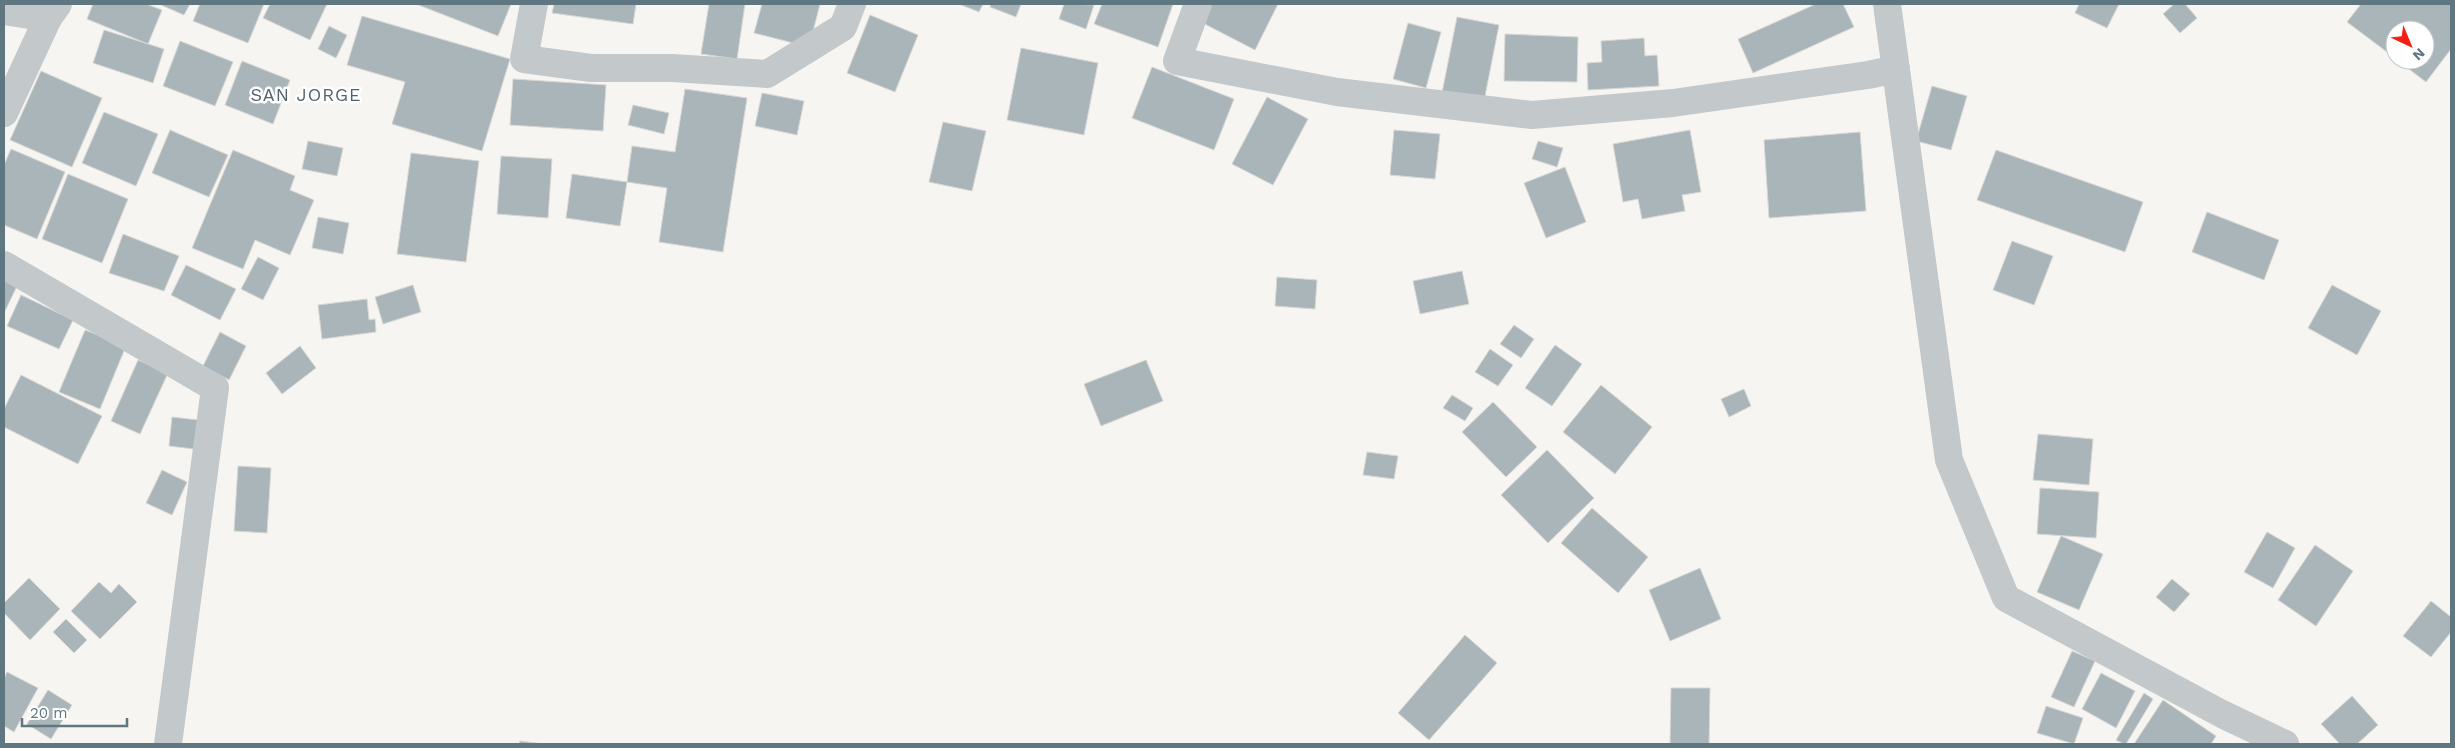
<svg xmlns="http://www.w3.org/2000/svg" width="2455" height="748" font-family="'Work Sans',sans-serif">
  <rect width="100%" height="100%" fill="#f6f5f1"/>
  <g fill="#a9b5b8" stroke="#d7d7d4">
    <path d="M93,4H146L162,10L148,44L87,19Z"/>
    <path d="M159,4H190L184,15Z"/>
    <path d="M200,4H264L248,43L193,21Z"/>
    <path d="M270,4H327L310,40L263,18Z"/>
    <path d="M416,4H511L498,36Z"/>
    <path d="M554,4H636L633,24L552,13Z"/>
    <path d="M709,4H745L737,59L701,54Z"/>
    <path d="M762,4H820L809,47L754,33Z"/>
    <path d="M959,4H983L979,12Z"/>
    <path d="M991,4H1021L1016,17L990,7Z"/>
    <path d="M1064,4L1094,5L1086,29L1059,19Z"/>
    <path d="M1102,4H1173L1158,47L1094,24Z"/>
    <path d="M1205,4H1278L1255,50L1197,20Z"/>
    <path d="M1816,4H1843L1854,27L1753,73L1738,39Z"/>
    <path d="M2079,4H2119L2107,28L2075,13Z"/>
    <path d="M2174,4H2185L2197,18L2180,33L2163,14Z"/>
    <path d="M2361,4H2451V49L2426,82L2397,60H2425V30H2395V58L2347,22Z"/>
    <path d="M870,15L918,35L895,92L847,73Z"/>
    <path d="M362,16L510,59L482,151L392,124L405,82L347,65Z"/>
    <path d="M1457,17L1499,25L1484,101L1442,93Z"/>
    <path d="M1408,23L1441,32L1426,88L1393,79Z"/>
    <path d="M329,26L347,35L336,58L318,49Z"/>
    <path d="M104,30L164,49L153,83L93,63Z"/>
    <path d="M1505,34L1578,37L1577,82L1504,81Z"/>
    <path d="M1644,38L1645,56L1657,55L1659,86L1588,90L1587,63L1602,62L1601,41Z"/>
    <path d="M180,41L233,62L215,106L163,86Z"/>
    <path d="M1021,48L1098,63L1084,135L1007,120Z"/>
    <path d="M242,61L290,80L273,124L225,105Z"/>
    <path d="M1152,67L1234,99L1214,150L1132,118Z"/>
    <path d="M41,71L102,98L72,167L10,140Z"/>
    <path d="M513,79L606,85L603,131L510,125Z"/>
    <path d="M1932,86L1967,96L1951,150L1916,141Z"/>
    <path d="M685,89L747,98L723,252L659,242L667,188L627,182L632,146L675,152Z"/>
    <path d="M762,93L804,101L797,135L755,126Z"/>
    <path d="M1267,97L1308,119L1273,185L1232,164Z"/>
    <path d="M633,105L669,113L664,134L628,125Z"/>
    <path d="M104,112L158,134L136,186L82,163Z"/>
    <path d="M943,122L986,131L972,191L929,182Z"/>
    <path d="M170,130L228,155L209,197L152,173Z"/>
    <path d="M1394,130L1440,134L1435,179L1390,175Z"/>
    <path d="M1690,130L1701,192L1682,195L1685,211L1642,219L1638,199L1623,202L1613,144Z"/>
    <path d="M1860,132L1866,211L1769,218L1764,140Z"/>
    <path d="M308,141L343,148L337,176L302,169Z"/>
    <path d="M1538,141L1563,148L1557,167L1532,159Z"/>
    <path d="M11,149L65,172L37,239L4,225V165Z"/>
    <path d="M233,150L295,176L290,190L314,200L290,255L255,240L243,269L192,248Z"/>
    <path d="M1996,150L2143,202L2125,252L1977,200Z"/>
    <path d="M411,153L479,161L466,262L397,254Z"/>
    <path d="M501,156L552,159L548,218L497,214Z"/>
    <path d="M1565,167L1586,222L1546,238L1524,183Z"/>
    <path d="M68,174L128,199L102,263L42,239Z"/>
    <path d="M572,174L627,182L620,226L566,218Z"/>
    <path d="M2207,212L2279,240L2264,280L2192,252Z"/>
    <path d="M318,217L349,223L343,254L312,248Z"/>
    <path d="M123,234L179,256L164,291L109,273Z"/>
    <path d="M2012,241L2053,256L2034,305L1993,290Z"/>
    <path d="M258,257L279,268L263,300L241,289Z"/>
    <path d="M186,265L236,289L220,320L171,295Z"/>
    <path d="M1462,271L1469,304L1420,314L1413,281Z"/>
    <path d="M4,272L20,280L5,311H4Z"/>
    <path d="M1277,277L1317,280L1315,309L1275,306Z"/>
    <path d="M413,285L421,312L383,324L375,297Z"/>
    <path d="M2332,285L2381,311L2357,355L2308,328Z"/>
    <path d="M21,295L73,320L59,349L7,326Z"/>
    <path d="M367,299L369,320L375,319L376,332L322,339L318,305Z"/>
    <path d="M1514,325L1534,339L1521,358L1500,344Z"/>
    <path d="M85,330L126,346L100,409L59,392Z"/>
    <path d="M220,332L246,346L229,380L203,366Z"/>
    <path d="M1555,345L1582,364L1552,406L1525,388Z"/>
    <path d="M300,346L316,368L282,394L266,373Z"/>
    <path d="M1490,349L1513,365L1498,386L1475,372Z"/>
    <path d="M138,360L168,373L140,434L111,421Z"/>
    <path d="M1146,360L1163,401L1101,426L1084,384Z"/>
    <path d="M21,375L102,416L78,464L4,427V409Z"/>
    <path d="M1601,385L1652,427L1615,474L1563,432Z"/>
    <path d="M1744,389L1751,406L1729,417L1721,399Z"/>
    <path d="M1452,395L1473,408L1465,421L1443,408Z"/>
    <path d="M1493,402L1537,447L1506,477L1462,432Z"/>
    <path d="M172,417L198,420L194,449L169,446Z"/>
    <path d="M2038,434L2093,439L2089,485L2033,480Z"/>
    <path d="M1547,450L1594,498L1548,543L1501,495Z"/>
    <path d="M1367,452L1398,456L1394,479L1363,475Z"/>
    <path d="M238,466L271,468L267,533L234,531Z"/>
    <path d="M162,470L187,482L172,515L146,503Z"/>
    <path d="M2040,488L2099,492L2096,538L2037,534Z"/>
    <path d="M1592,508L1648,557L1618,593L1561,543Z"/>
    <path d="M2267,532L2295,548L2273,588L2244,572Z"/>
    <path d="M2061,536L2103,554L2079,610L2037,592Z"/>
    <path d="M2315,545L2353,571L2316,626L2278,600Z"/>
    <path d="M1700,568L1721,619L1670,641L1649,590Z"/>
    <path d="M29,578L60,609L30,640L4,613V603Z"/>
    <path d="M2172,579L2190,594L2174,612L2156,597Z"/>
    <path d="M99,582L111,593L119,584L137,602L100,639L71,611Z"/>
    <path d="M2431,601L2451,617V632L2431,657L2403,636Z"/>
    <path d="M66,619L87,640L74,653L53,632Z"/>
    <path d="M1465,635L1497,663L1429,740L1398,713Z"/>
    <path d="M2072,651L2095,661L2074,707L2051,697Z"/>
    <path d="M7,672L38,688L14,732L4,726V679Z"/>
    <path d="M2101,673L2135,691L2116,728L2082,709Z"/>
    <path d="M1671,688H1710L1709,744H1670Z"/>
    <path d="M48,690L72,705L51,739L27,724Z"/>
    <path d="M2144,693L2153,699L2126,744H2124L2116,740Z"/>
    <path d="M2352,696L2378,725L2357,744H2340L2321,724Z"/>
    <path d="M2163,700L2216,736L2211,744H2134Z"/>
    <path d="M2046,706L2083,718L2074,744L2037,733Z"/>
    <path d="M520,741L544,744H519Z"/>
  </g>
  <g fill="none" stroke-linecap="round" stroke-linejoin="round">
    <g stroke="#c3c8cb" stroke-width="28">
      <path d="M534,4L524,59L591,68H672L767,74L843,27L852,4"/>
      <path d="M1198,4L1177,61L1337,92L1532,115L1673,103L1868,75L1896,69"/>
      <path d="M1887,4L1949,460L2006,598L2222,714L2285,744"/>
      <path d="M4,11L48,18L58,4"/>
      <path d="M4,113L48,18"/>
      <path d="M4,265L215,388L168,744"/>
    </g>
  </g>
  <g text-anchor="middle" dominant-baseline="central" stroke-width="5" stroke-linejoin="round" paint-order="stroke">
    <g font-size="18" letter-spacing="1" fill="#50636a" stroke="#fff">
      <text x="306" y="94">SAN JORGE</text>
    </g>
  </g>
  <rect width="2455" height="748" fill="none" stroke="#5e7780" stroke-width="10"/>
  <g transform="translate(2410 45) rotate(136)"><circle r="24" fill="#ffffff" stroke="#bfc9cc"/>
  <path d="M0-4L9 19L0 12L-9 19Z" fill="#f41f14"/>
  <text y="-8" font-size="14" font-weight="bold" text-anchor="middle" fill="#5e7780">N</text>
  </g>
  <path d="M22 718v8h105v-8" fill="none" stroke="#5e7780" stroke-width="2.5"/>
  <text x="30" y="718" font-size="15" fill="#5e7780" stroke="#ffffff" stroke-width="4" paint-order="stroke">20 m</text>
</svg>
